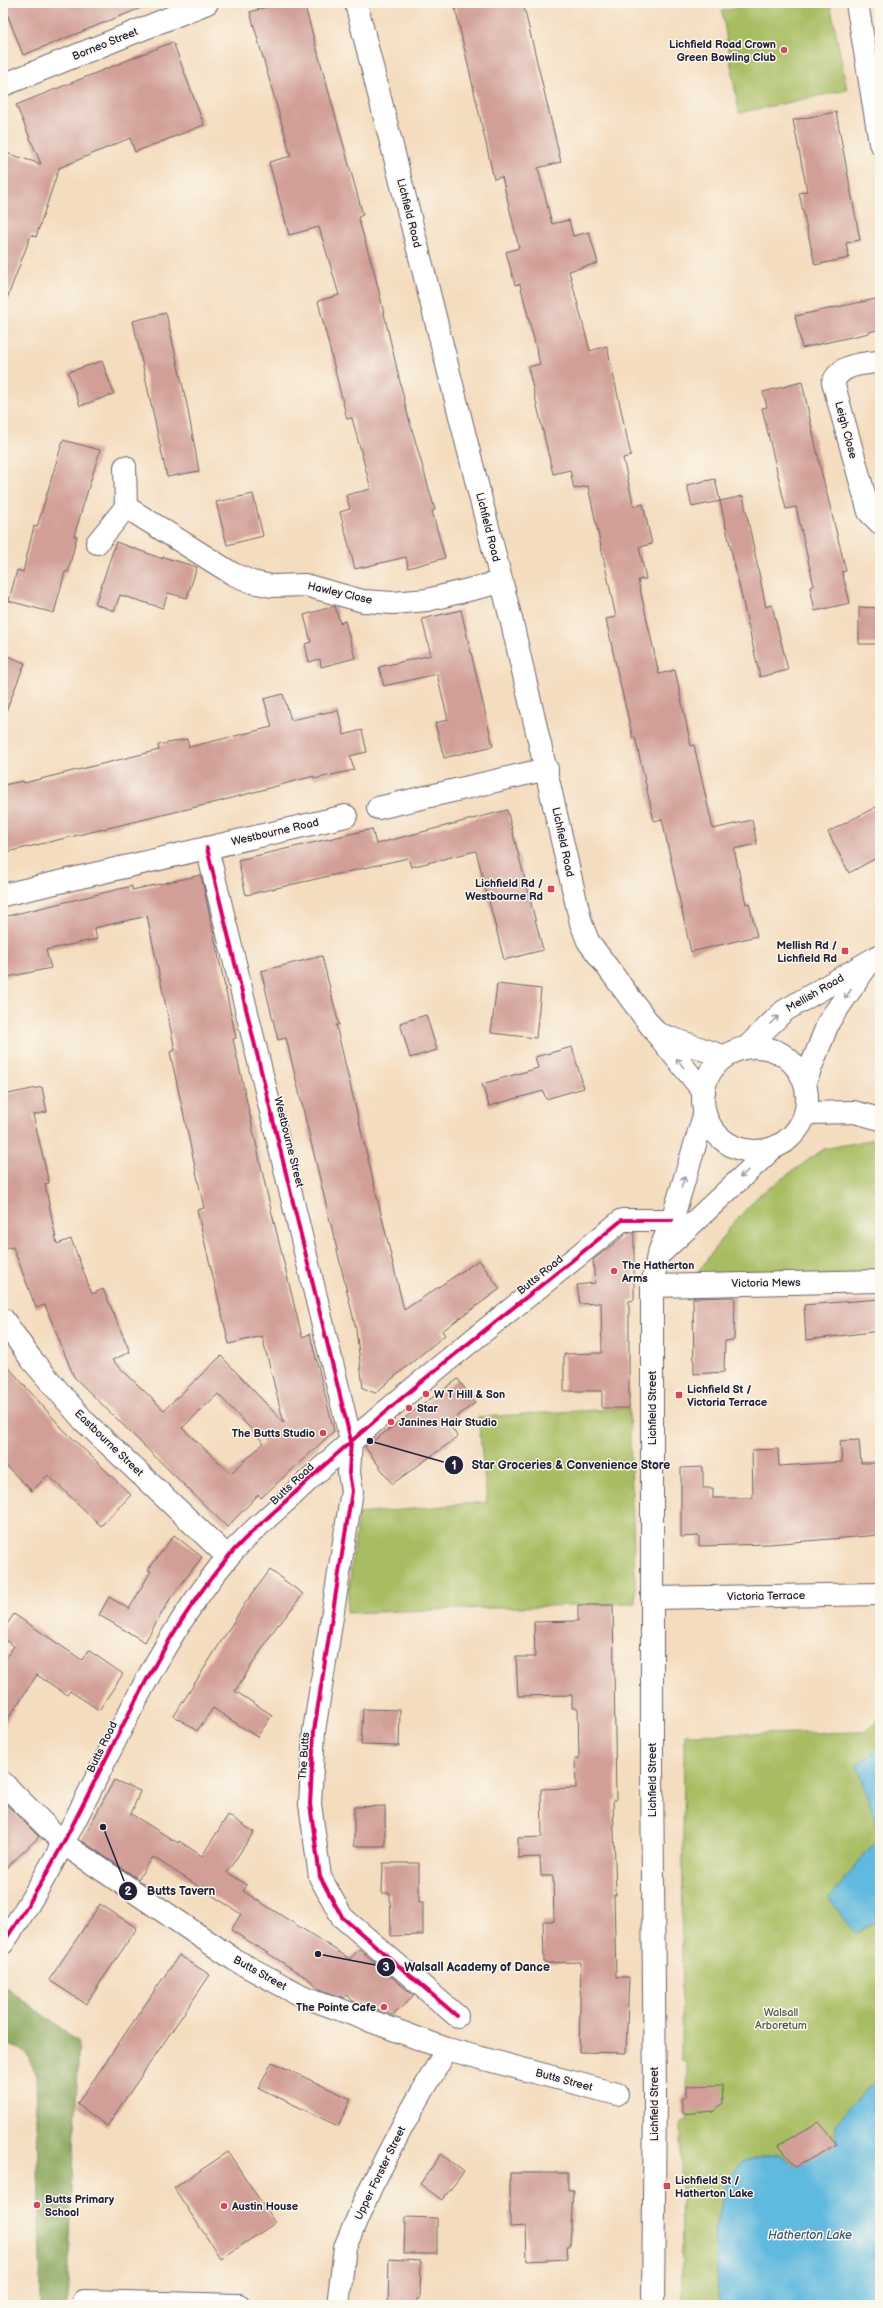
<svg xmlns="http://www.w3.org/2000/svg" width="883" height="2308" font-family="'Balsamiq Sans',sans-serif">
  <rect width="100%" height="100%" fill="#fbf7ec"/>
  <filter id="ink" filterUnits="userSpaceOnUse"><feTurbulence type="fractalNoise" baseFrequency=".025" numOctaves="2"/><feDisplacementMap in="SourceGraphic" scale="8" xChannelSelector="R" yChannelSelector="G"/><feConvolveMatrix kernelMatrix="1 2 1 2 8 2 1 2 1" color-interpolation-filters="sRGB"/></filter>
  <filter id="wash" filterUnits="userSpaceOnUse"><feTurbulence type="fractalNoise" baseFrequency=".012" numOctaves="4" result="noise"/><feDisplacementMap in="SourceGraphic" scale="16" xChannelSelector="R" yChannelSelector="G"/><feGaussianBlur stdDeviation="0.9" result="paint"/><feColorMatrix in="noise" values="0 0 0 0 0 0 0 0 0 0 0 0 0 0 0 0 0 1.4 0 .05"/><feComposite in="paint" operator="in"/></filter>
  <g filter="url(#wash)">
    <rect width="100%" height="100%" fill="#f4dcbe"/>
    <g fill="#a8bd62" stroke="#65704e">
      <path d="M765,3H830L847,90L739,113L722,11Z"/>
      <path d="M880,1138V1275L689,1285L729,1228L759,1195L824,1149Z"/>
      <path d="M629,1408L636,1603L346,1613L358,1514L487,1502L478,1417Z"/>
      <path d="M880,1719V2305H682L681,2123L687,2120L688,2113L682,2099L687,2095V2064L681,2059L684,1735L864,1732Z"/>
    </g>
    <path fill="#86a458" stroke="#54634a" d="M3,1985L79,2042L67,2305H41L36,2074L26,2052L3,2043Z"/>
    <g fill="#61b9de" stroke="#426e8c">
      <path d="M880,1749V1920L855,1933L829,1898L880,1836L857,1764Z"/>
      <path d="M880,2077V2305H719L714,2231L721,2206L725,2182L743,2161L779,2154L796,2167L836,2144L835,2124L856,2099Z"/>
    </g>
    <g id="blocks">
      <g fill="#d19f97" fill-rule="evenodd">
        <path d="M3,3H151V4L23,55Z"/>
        <path d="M280,3H304L363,215L358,217L375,275L407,412L435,510L432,511L445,558L408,568L406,557L355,569L340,512L350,509L346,495L371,489L352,418L347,419L318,301L339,295L319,227L289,235L269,162L291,156L250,12Z"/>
        <path d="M454,3H523L561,162L538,168L552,224L569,220L573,236L589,232L598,263L569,271L590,351L607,346L631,456L623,458L634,507L643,504L652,544L639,547L646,579L638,580L659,674L675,670L691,746L694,745L713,829L752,820L757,844L734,849L746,904L749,903L757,936L691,952L662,819L654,821L635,737L633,738L618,675L606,619L616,617L588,486L574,489L570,470L553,474L528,367L540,364L520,284L515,285L506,252L519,248L502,177L494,179Z"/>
        <path d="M173,42L204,125L135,152L130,138L59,168L36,237L31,235L5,304H3V152L41,164L16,105Z"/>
        <path d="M836,112L860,240L846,243L849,258L815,265L799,193L807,191L793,120Z"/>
        <path d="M880,298V329L869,332V333L802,348L795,316Z"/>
        <path d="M166,313L187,405L199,471L167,477L133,321Z"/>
        <path d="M102,361L114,394L80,406L68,372Z"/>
        <path d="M802,382L821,470L846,571L842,572L850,603L815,611L810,587L814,586L796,507L786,509L762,408L767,407L763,392Z"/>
        <path d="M63,440L100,450L74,536H77L68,572H65L54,613L9,601L17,570L23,572L34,526L37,527Z"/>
        <path d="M715,479L720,501L692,507L687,485Z"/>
        <path d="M253,494L263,536L227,545L216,502Z"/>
        <path d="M743,496L766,607L772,605L788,670L760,677L720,501Z"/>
        <path d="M116,542L163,559V557L197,567L187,598L168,593L163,608L120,595L114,611L95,604Z"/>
        <path d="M335,606L340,623L345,621L355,658L321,667L320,659L309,662L305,644L311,642L304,615Z"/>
        <path d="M859,607L880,608V644H859Z"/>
        <path d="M461,610L493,746L444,758L435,723L448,720L437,674L384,686L379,667L431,655L422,619Z"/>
        <path d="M3,654L25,663L4,716L3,715Z"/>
        <path d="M283,694L291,720L338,710L344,735L362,730L367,752L350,756L354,770L314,779V776L217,802L3,853V785L23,781L24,783L159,750L158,745L187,739L189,747L272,727L264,699Z"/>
        <path d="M880,805V856L849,873L828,832Z"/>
        <path d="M507,810L543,950L504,960L476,851L411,867L408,858L246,895L238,860L372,829L376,844Z"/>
        <path d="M201,875L236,1038L233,1039L267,1193L302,1337L310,1334L334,1431L261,1498L258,1495L227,1527L74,1377L45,1305L36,1308L13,1247L3,1249V1095L42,1087L47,1112L33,1115L49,1183L45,1184L57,1244L71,1239L92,1294L103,1289L130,1352L112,1360L164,1410L221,1356L284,1423L262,1336L229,1344L197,1210L204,1208L170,1052L175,1050L147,916L94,928L97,939L46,950L51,968L3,978V917L132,886V890ZM218,1394L264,1443L231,1473L182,1428Z"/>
        <path d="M322,956L339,1025H336L404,1310L479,1260L500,1289L442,1331L445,1335L375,1393L363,1388L356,1329L286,1038L278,1040L261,971Z"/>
        <path d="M497,984L541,989L536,1038L491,1033Z"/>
        <path d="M426,1015L437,1050L410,1058L400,1023Z"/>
        <path d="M572,1047L584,1088L546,1099L543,1091L489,1106L482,1084L538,1068L535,1057Z"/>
        <path d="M629,1232H634V1300L629,1301V1408H602V1391H564V1354L602,1353L601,1303L580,1304L577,1285L595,1283L593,1260Z"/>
        <path d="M735,1297L734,1340L725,1341L724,1372L694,1374L693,1298Z"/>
        <path d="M880,1299V1331L806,1340L804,1305Z"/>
        <path d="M3,1361L62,1428L131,1495L101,1526L48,1475L32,1491L3,1463Z"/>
        <path d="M458,1379L475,1403L448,1423L458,1437L392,1484L365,1447Z"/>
        <path d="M859,1440L861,1463H880V1535L769,1544L699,1546V1536L681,1537V1468L703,1467V1488H713V1498H753L752,1450L778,1449L779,1466L842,1462L840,1441Z"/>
        <path d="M174,1535L202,1557L170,1599L145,1642L99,1615L109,1597L129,1609L151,1571L148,1570Z"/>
        <path d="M270,1570L303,1594L279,1625L278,1624L235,1691L272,1715L257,1737L213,1708L197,1731L174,1716L246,1602Z"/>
        <path d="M578,1605H613L616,1800H613L616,1895H614L616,1977H629L626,2053L579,2052L581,1962L544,1963L543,1921H554L553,1876H541L540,1857L518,1858V1838L542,1837L541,1789L576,1788L575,1759H579L578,1708H572V1695L518,1696L516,1657H535L534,1622L578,1621Z"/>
        <path d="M14,1614L82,1660L88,1650L123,1674L99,1710L70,1691L67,1695L37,1675L3,1726V1662L14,1646L3,1639V1630Z"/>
        <path d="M363,1709L400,1710L399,1746L361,1745Z"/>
        <path d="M114,1780L140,1791L131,1814L178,1843L179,1841L202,1856L228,1815L254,1832L227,1872L247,1885L243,1891L350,1959L359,1949L414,1996L393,2015L353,2001L347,1995L344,1998L320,1989L310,1980L231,1930L241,1914L153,1857L138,1879L82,1841Z"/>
        <path d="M3,1801L39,1837L3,1871Z"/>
        <path d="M385,1806V1846H354V1807Z"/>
        <path d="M383,1863H419V1902H423V1935L391,1936L390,1893H382Z"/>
        <path d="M100,1904L137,1928L86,2004L49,1980Z"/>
        <path d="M179,1955L210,1975L107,2126L77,2104Z"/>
        <path d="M272,2062L351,2099L338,2126L259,2088Z"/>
        <path d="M722,2085L723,2103L714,2111L682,2114V2099L687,2095V2086Z"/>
        <path d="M819,2122L837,2144L796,2167L778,2145Z"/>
        <path d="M228,2152L275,2223L221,2259L174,2188Z"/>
        <path d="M441,2154L464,2172L442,2200L420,2184Z"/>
        <path d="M510,2173H568V2190H573L570,2246H567L568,2259L527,2261L526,2226L510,2227Z"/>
        <path d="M405,2217L437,2218V2254H404Z"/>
        <path d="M389,2259L421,2261L420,2299H417V2305H388Z"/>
      </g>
    </g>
  </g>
  <g filter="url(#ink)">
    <use href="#blocks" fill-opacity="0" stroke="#6c6369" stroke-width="1"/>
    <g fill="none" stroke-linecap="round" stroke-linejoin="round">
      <g stroke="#6c6369" stroke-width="24">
        <g id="minor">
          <path d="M857,3L880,143"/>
          <path d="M3,85L207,3"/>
          <path d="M876,362C858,365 842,364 833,382L869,512L880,523"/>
          <path d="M126,507L233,574L252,582L272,586L305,585L363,601L393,603L427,600L501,582"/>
          <path d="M97,543L126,507L125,467"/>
          <path d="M378,808L547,769"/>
          <path d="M207,848L351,1441L349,1473L352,1491L314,1731L310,1804L320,1877L342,1917L457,2016"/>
          <path d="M3,895L346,816"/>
          <path d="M806,1113L854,1112L880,1119"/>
          <path d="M652,1286L880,1281"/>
          <path d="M3,1319L31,1359L84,1421L228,1557"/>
          <path d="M652,1598L880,1594"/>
          <path d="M3,1783L64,1844L235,1960L300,1995L447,2049L617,2094"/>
          <path d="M3,1943C89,1821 131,1673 228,1557C249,1532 277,1510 301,1487C402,1392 515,1308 622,1220H672"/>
          <path d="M84,2301L239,2305"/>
          <path d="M338,2305L345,2247L371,2187L403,2125L447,2049"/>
        </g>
      </g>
      <g stroke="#6c6369" stroke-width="24">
        <g id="major">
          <path d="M747,1047L784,1011L880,955"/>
          <path d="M805,1082L829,1021L867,966"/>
        </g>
      </g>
      <g stroke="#6c6369" stroke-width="24">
        <g id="highway">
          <path d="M356,3L512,623L581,923L588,941L656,1033L704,1092"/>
          <path d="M656,1033L725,1057"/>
          <circle cx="755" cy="1099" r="52"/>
          <path d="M663,1251L773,1148"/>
          <path d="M653,2305L655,2097L652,1771V1286L658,1255L672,1220L705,1112"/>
        </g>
      </g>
      <use href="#minor" stroke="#fff" stroke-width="22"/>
      <use href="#major" stroke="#fff" stroke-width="22"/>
      <use href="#highway" stroke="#fff" stroke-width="22"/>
      <g stroke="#fbf7ec" stroke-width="6">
        <g id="cycleway">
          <path d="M207,848L351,1441L349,1473L352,1491L314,1731L310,1804L320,1877L342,1917L457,2016"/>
          <path d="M3,1943C89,1821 131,1673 228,1557C249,1532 277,1510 301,1487C402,1392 515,1308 622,1220H672"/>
        </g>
      </g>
      <use href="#cycleway" stroke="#d6006c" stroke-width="4"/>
    </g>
    <defs><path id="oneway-shaft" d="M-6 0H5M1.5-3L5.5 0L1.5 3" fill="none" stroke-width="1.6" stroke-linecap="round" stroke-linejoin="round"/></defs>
    <g stroke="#9c9ca7">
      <use href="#oneway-shaft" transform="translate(848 994) rotate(124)"/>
      <use href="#oneway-shaft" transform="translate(774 1020) rotate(-45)"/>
      <use href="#oneway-shaft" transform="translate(680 1063) rotate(-129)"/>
      <use href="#oneway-shaft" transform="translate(744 1174) rotate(138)"/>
      <use href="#oneway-shaft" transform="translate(683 1182) rotate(-73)"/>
    </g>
  </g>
  <g fill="#d1495b" stroke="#fbf7ec" stroke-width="1.5">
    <circle cx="784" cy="50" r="4"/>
    <rect x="547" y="885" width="8" height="8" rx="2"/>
    <rect x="841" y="947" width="8" height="8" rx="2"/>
    <circle cx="614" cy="1271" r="4"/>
    <circle cx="426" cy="1394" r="4"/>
    <rect x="675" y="1391" width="8" height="8" rx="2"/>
    <circle cx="409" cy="1408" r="4"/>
    <circle cx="391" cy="1422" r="4"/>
    <circle cx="323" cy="1433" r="4"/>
    <circle cx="384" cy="2007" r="4"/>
    <rect x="663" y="2182" width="8" height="8" rx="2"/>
    <circle cx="37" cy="2205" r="4"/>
    <circle cx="224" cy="2206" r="4"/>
  </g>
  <g text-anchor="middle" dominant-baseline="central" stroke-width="3" stroke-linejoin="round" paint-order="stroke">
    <g font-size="11" fill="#22223b" stroke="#fbf7ec">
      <text transform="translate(105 44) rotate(-22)">Borneo Street</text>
      <text transform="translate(409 213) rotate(76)">Lichfield Road</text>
      <text transform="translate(846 430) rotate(75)">Leigh Close</text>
      <text transform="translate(488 527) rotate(76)">Lichfield Road</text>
      <text transform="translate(340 593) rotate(13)">Hawley Close</text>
      <text transform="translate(275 832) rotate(-13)">Westbourne Road</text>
      <text transform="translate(563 842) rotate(78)">Lichfield Road</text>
      <text transform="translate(815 993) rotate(-30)">Mellish Road</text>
      <text transform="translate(289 1142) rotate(76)">Westbourne Street</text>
      <text transform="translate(540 1275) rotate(-39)">Butts Road</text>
      <text transform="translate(766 1283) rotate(-1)">Victoria Mews</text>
      <text transform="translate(652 1408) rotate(-90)">Lichfield Street</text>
      <text transform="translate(109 1443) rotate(44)">Eastbourne Street</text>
      <text transform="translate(292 1484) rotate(-43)">Butts Road</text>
      <text transform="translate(766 1596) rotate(-1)">Victoria Terrace</text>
      <text transform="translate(102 1747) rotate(-64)">Butts Road</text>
      <text transform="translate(304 1756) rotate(-86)">The Butts</text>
      <text transform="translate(652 1780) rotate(-90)">Lichfield Street</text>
      <text transform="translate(260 1973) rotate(29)">Butts Street</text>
      <text transform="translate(564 2080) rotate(15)">Butts Street</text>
      <text transform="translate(654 2104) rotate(-90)">Lichfield Street</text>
      <text transform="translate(380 2173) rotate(-64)">Upper Forster Street</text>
    </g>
    <g font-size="11" font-weight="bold" fill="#22223b" stroke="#fbf7ec" text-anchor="start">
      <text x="776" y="44" text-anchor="end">Lichfield Road Crown<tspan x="776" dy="13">Green Bowling Club</tspan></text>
      <text x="543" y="883" text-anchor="end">Lichfield Rd /<tspan x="543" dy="13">Westbourne Rd</tspan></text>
      <text x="837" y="945" text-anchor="end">Mellish Rd /<tspan x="837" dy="13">Lichfield Rd</tspan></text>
      <text x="622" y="1265">The Hatherton<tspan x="622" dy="13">Arms</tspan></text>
      <text x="687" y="1389">Lichfield St /<tspan x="687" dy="13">Victoria Terrace</tspan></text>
      <text x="434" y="1394">W T Hill &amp; Son</text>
      <text x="417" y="1408">Star</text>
      <text x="399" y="1422">Janines Hair Studio</text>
      <text x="315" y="1433" text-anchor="end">The Butts Studio</text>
      <text x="376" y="2007" text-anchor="end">The Pointe Cafe</text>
      <text x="675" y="2180">Lichfield St /<tspan x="675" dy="13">Hatherton Lake</tspan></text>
      <text x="45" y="2199">Butts Primary<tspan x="45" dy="13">School</tspan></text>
      <text x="232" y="2206">Austin House</text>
    </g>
    <g font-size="11" fill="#515849" stroke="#fbf7ec">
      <text x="781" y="2012">Walsall<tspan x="781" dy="13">Arboretum</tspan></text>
    </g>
    <g font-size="12" font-style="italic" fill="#385774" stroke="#fbf7ec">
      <text x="810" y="2235">Hatherton Lake</text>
    </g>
  </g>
  <path fill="none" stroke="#22223b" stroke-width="1.5" d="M370 1441L454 1465M103 1827L128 1891M318 1954L386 1967"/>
  <g fill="#22223b" stroke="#fbf7ec" stroke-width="1.5">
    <circle cx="370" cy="1441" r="4"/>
    <circle cx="103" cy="1827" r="4"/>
    <circle cx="318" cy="1954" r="4"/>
    <circle cx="454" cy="1465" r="10"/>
    <circle cx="128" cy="1891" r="10"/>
    <circle cx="386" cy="1967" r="10"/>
  </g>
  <g font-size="12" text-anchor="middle" font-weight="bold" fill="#fff">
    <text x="454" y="1469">1</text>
    <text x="128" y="1895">2</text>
    <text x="386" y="1971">3</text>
  </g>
  <g font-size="12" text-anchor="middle" font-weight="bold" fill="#22223b" stroke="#fbf7ec" stroke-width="3" stroke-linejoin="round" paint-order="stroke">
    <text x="571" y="1469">Star Groceries &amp; Convenience Store</text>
    <text x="181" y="1895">Butts Tavern</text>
    <text x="477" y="1971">Walsall Academy of Dance</text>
  </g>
  <rect width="883" height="2308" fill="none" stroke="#fbf7ec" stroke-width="16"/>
</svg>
